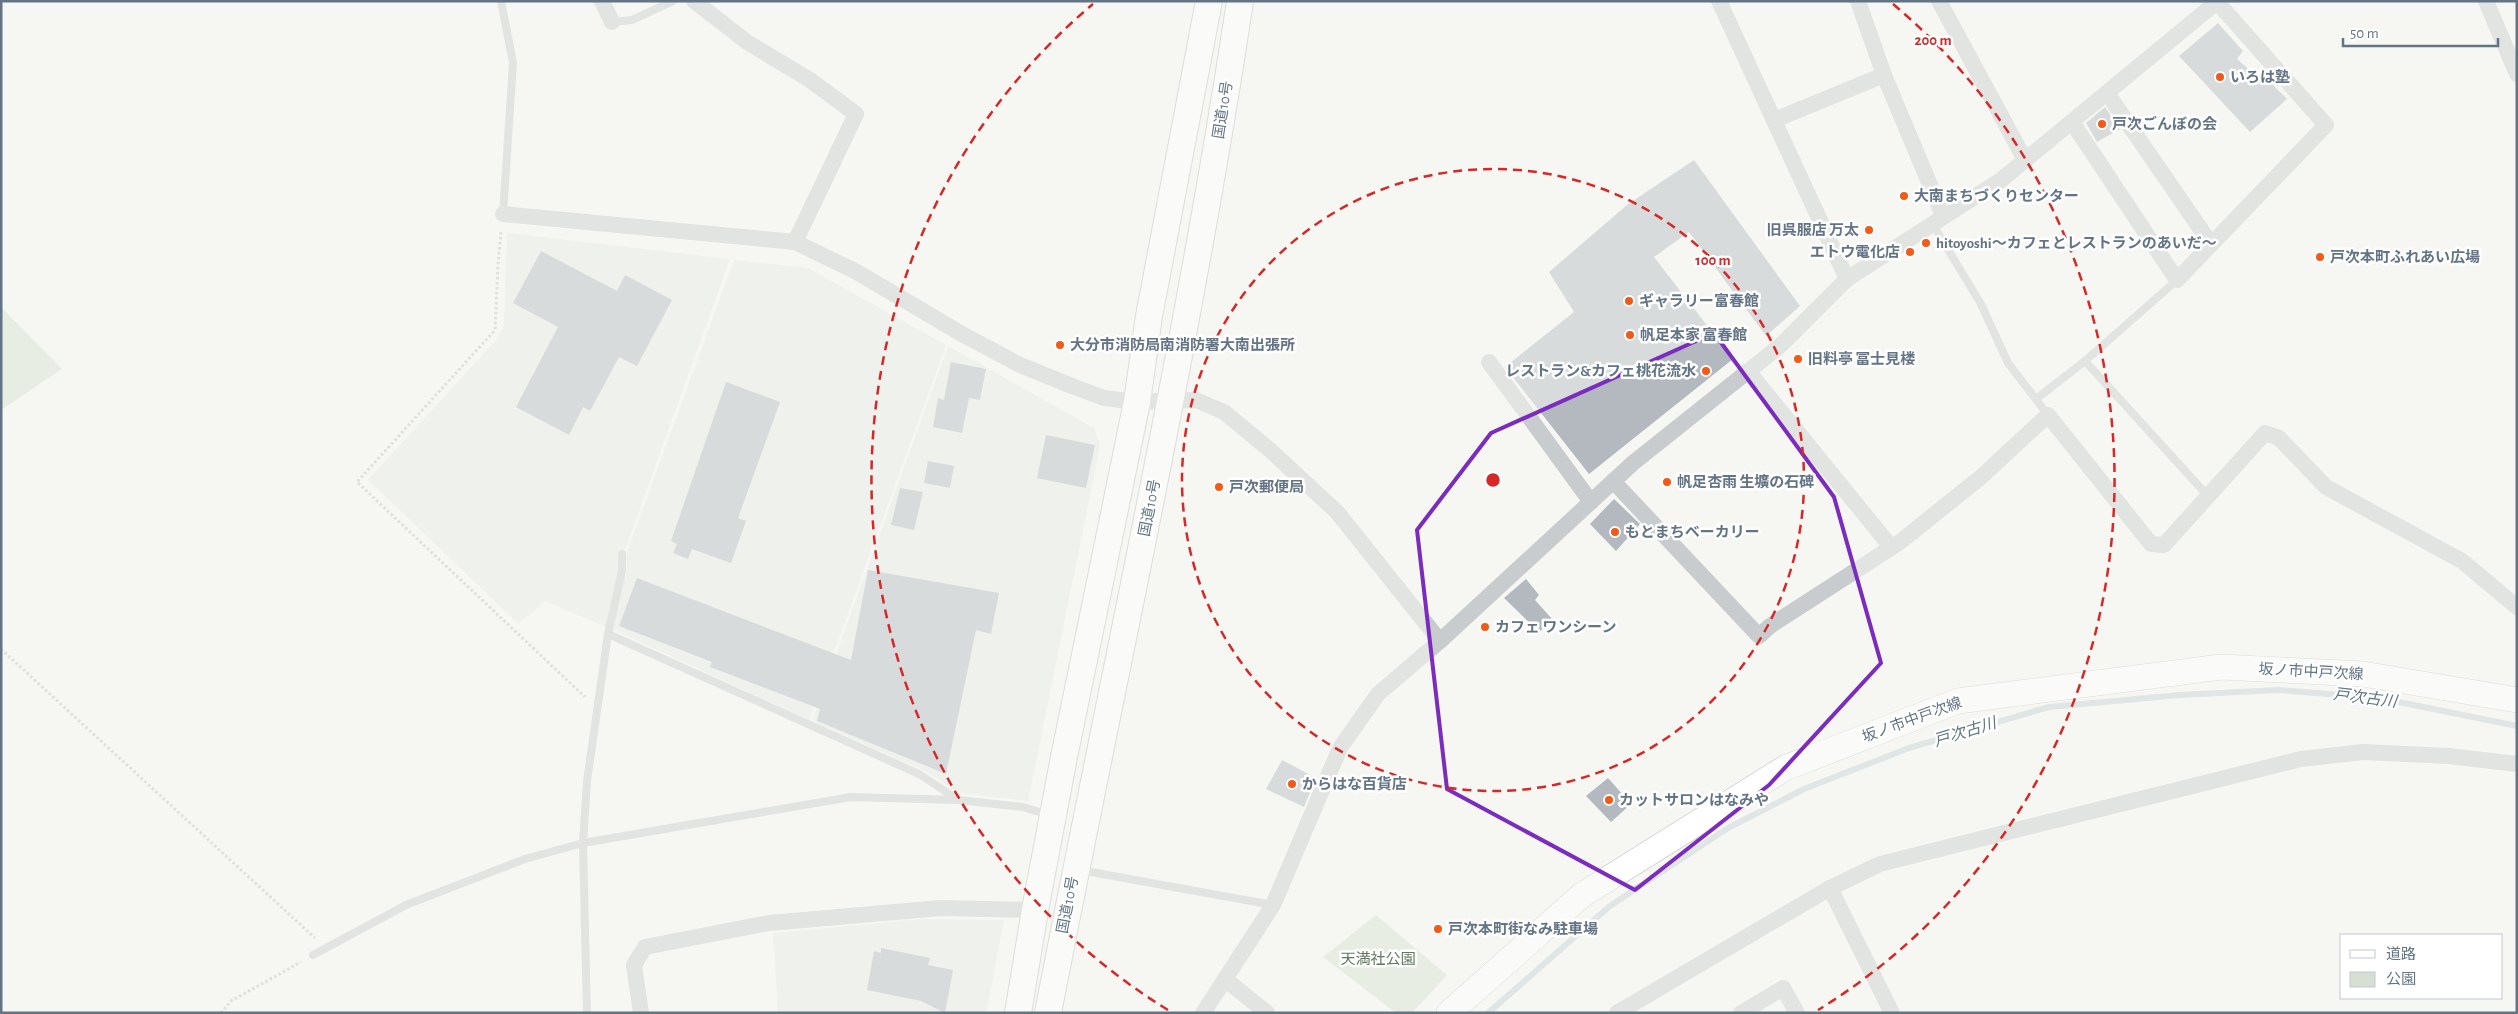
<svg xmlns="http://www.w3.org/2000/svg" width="2518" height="1014" font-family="'Alegreya Sans','Noto Sans JP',sans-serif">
  <rect width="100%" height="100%" fill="#f6f7f2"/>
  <g fill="#e7e8e6">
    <path d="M507,233L730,259L625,550H619V569L606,627L545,601L519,624L368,480L496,340L504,325Z"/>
    <path d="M734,260L808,268L946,345L809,720L612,629L627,568L626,555Z"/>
    <path d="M948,346L1094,428L1100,446L1028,801L958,793L925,771L812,721Z"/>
    <path d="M925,919L1004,920L986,1013H778L773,933Z"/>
  </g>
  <g fill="#d7dfd3">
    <path d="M1,307L62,369L1,410Z"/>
    <path d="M1376,915L1447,975L1412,1013H1396L1323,957Z"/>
  </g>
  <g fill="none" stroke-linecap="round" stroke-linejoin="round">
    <path stroke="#c5ced4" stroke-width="6" d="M1488,1013L1610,906L1728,828L1804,789L1909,748L2049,707L2180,695L2278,690L2379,698L2517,726"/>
  </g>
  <g fill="#b3b9bf">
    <path d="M2218,23L2243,51L2237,59L2262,81L2266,78L2287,99L2250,132L2179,56Z"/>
    <path d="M2105,107L2120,129L2097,142L2086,123Z"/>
    <path d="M1694,160L1800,306L1766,336L1689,232L1654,257L1733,359L1589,474L1505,367L1574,312L1549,272L1627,205Z"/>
    <path d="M541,251L617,291L625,275L672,300L637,366L619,357L590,411L583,407L569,435L516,407L558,327L513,303Z"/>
    <path d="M951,362L986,369L980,400L969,398L962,433L933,427L938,398L944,400Z"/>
    <path d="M726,382L780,402L738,518L746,521L731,563L692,549L688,559L673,553L677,544L671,541Z"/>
    <path d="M1046,435L1095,445L1086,488L1037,478Z"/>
    <path d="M928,461L954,466L950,488L924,483Z"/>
    <path d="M900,488L923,492L914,530L891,525Z"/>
    <path d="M1614,499L1640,524L1616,551L1590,524Z"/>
    <path d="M868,570L999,593L991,634L976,630L946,774L817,721L820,709L710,667L712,662L619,626L637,578L851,660Z"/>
    <path d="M1526,579L1539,595L1535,600L1553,620L1539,632L1504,598Z"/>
    <path d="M1282,760L1316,778L1304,807L1266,789Z"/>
    <path d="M1608,778L1631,804L1611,822L1586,796Z"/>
    <path d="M881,948L930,958L928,965L953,970L945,1013L921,1001L867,990L874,951L881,953Z"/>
  </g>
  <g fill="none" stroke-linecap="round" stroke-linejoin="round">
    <g stroke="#bbbec2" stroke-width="26">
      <path id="primary" d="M1449,1013L1582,895L1785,768L1958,701L2221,667L2363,674L2517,700"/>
    </g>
    <g stroke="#babdc0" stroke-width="28">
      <g id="trunk">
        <path d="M1018,1013L1035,910L1064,757L1137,402L1149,316L1209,1"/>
        <path d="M1048,1013C1113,676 1189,341 1240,1"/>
      </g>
    </g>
    <g stroke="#c2c3c5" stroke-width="3" stroke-dasharray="2.5 2.5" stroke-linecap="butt">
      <path d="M501,232L498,264L495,330L357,482L585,697"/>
      <path d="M1,649L315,938"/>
      <path d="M221,1013L231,1001L301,962"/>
    </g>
    <g stroke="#c9cccf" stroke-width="8">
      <path d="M501,1L513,63L503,214"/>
      <path d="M612,22L632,20L673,1"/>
      <path d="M1932,223L1981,304L2008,363L2048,415"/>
      <path d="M2085,361L2208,496"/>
      <path d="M2036,399L2085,361L2177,280"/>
      <path d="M608,634L622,571V554"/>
      <path d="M1080,870L1273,905"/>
      <path d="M313,955L406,905L525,859L583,843L851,797L958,800L1023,807L1049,815"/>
      <path d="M587,1013L583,843L587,781L608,634L919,774L957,799"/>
    </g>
    <g stroke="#c9cccf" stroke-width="16">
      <path d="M602,1L612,22"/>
      <path d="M694,1L747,42L810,80L856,114L795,242"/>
      <path d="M1719,1L1847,279"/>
      <path d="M1858,1L1884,75L1943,216"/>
      <path d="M1939,1L2025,160"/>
      <path d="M2486,1L2517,74"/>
      <path d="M2107,93L2211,244"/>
      <path d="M1774,120L1884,75"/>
      <path d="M2072,122L2177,280L2326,125L2217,2"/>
      <path d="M503,214L795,242L855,271L962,334L1020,365L1072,386L1104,398L1137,402L1196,400L1224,412L1270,450L1337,512L1440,641"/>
      <path d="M1489,362L1591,502"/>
      <path d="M1748,371L1891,547"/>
      <path d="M1613,481L1759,636L1770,626L1900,542L1981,477L2048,415L2151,544L2164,545L2265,433L2279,438L2326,487L2462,561L2517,607"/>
      <path d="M1830,888L1892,1013"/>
      <path d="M1225,979L1267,1013"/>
      <path d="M641,1013L634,965L645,947L769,923L941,908L1035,910"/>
      <path d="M1203,1013L1273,905L1340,748L1378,694L1440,641L1633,463L1781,345L1847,279L2001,180L2218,1"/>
      <path d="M1617,1013L1830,888L1880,864L2301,759L2363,752L2449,756L2517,764"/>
      <path d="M1741,1013L1783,988L1797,1013"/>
    </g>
    <use href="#primary" stroke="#fff" stroke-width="25"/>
    <use href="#trunk" stroke="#fff" stroke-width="26"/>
  </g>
  <path d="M0 0H2518V1014H0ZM1714,333L1834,497L1881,663L1769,785L1635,890L1447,789L1417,530L1491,433Z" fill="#f6f7f2" fill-opacity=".55" fill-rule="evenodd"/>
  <path fill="none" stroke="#7b2cbf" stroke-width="4" stroke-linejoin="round" d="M1714,333L1834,497L1881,663L1769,785L1635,890L1447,789L1417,530L1491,433Z"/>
  <g fill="none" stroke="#d62828" stroke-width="2.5" stroke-dasharray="9 6">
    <circle cx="1493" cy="480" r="311"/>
    <path d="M1168 1010A622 622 0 0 1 1093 4M1893 4A622 622 0 0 1 1818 1010"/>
  </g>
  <g fill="#f15a18" stroke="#fff" stroke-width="2">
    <circle cx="2220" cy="77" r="5"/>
    <circle cx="2102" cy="124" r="5"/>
    <circle cx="1904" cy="196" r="5"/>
    <circle cx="1869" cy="230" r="5"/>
    <circle cx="1926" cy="243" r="5"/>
    <circle cx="1910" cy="252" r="5"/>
    <circle cx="2320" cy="257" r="5"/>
    <circle cx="1629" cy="301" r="5"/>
    <circle cx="1630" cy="335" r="5"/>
    <circle cx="1060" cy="345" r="5"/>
    <circle cx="1798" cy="359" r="5"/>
    <circle cx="1706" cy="371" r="5"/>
    <circle cx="1667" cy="482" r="5"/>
    <circle cx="1219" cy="487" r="5"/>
    <circle cx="1615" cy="532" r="5"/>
    <circle cx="1485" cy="627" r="5"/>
    <circle cx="1292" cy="784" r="5"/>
    <circle cx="1609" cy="800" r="5"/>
    <circle cx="1438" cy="929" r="5"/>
  </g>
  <g text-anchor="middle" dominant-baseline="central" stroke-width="5" stroke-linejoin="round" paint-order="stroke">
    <g font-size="15" font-weight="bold" fill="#637486" stroke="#fff" text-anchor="start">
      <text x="2230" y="77">いろは塾</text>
      <text x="2112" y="124">戸次ごんぼの会</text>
      <text x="1914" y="196">大南まちづくりセンター</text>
      <text x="1859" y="230" text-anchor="end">旧呉服店 万太</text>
      <text x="1936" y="243">hitoyoshi～カフェとレストランのあいだ～</text>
      <text x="1900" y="252" text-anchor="end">エトウ電化店</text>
      <text x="2330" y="257">戸次本町ふれあい広場</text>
      <text x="1639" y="301">ギャラリー富春館</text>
      <text x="1640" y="335">帆足本家 富春館</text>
      <text x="1070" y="345">大分市消防局南消防署大南出張所</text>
      <text x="1808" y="359">旧料亭 冨士見楼</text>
      <text x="1696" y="371" text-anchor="end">レストラン&amp;カフェ桃花流水</text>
      <text x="1677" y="482">帆足杏雨 生壙の石碑</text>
      <text x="1229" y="487">戸次郵便局</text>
      <text x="1625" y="532">もとまちベーカリー</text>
      <text x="1495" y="627">カフェ ワンシーン</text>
      <text x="1302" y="784">からはな百貨店</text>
      <text x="1619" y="800">カットサロンはなみや</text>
      <text x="1448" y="929">戸次本町街なみ駐車場</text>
    </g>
    <g font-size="15" fill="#637486" stroke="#fff">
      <text transform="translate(1223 110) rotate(-81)">国道10号</text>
      <text transform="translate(1150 508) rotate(-79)">国道10号</text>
      <text transform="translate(2311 672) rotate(3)">坂ノ市中戸次線</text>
      <text transform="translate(1912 720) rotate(-20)">坂ノ市中戸次線</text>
      <text transform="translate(1068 905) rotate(-79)">国道10号</text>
    </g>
    <g font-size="15" fill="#62785e" stroke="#fff">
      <text x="1378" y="959">天満社公園</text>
    </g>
    <g font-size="16" font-style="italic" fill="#5f7783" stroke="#fff">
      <text transform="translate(2365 698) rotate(7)">戸次古川</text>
      <text transform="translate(1965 732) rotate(-17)">戸次古川</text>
    </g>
  </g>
  <circle cx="1493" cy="480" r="8" fill="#d62828" stroke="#fff" stroke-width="2.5"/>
  <g font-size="15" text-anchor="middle" font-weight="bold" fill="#d62828" stroke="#fff" stroke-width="5" stroke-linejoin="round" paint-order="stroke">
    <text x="1933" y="45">200 m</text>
    <text x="1713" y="265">100 m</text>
  </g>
  <rect width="2518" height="1014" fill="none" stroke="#637486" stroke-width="5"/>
  <rect x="2340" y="934" width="162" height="65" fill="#ffffff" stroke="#c1c7cf"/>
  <rect x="2350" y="950" width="25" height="8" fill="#ffffff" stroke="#c1c7cf"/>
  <text x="2386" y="959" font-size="15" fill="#637486">道路</text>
  <rect x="2350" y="972" width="25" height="15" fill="#d7dfd3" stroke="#c1c7cf"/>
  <text x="2386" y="984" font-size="15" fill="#637486">公園</text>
  <path d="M2343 38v8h155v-8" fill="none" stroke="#637486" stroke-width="2.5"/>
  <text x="2350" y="38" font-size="15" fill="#637486" stroke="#ffffff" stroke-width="4" paint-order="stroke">50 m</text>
</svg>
